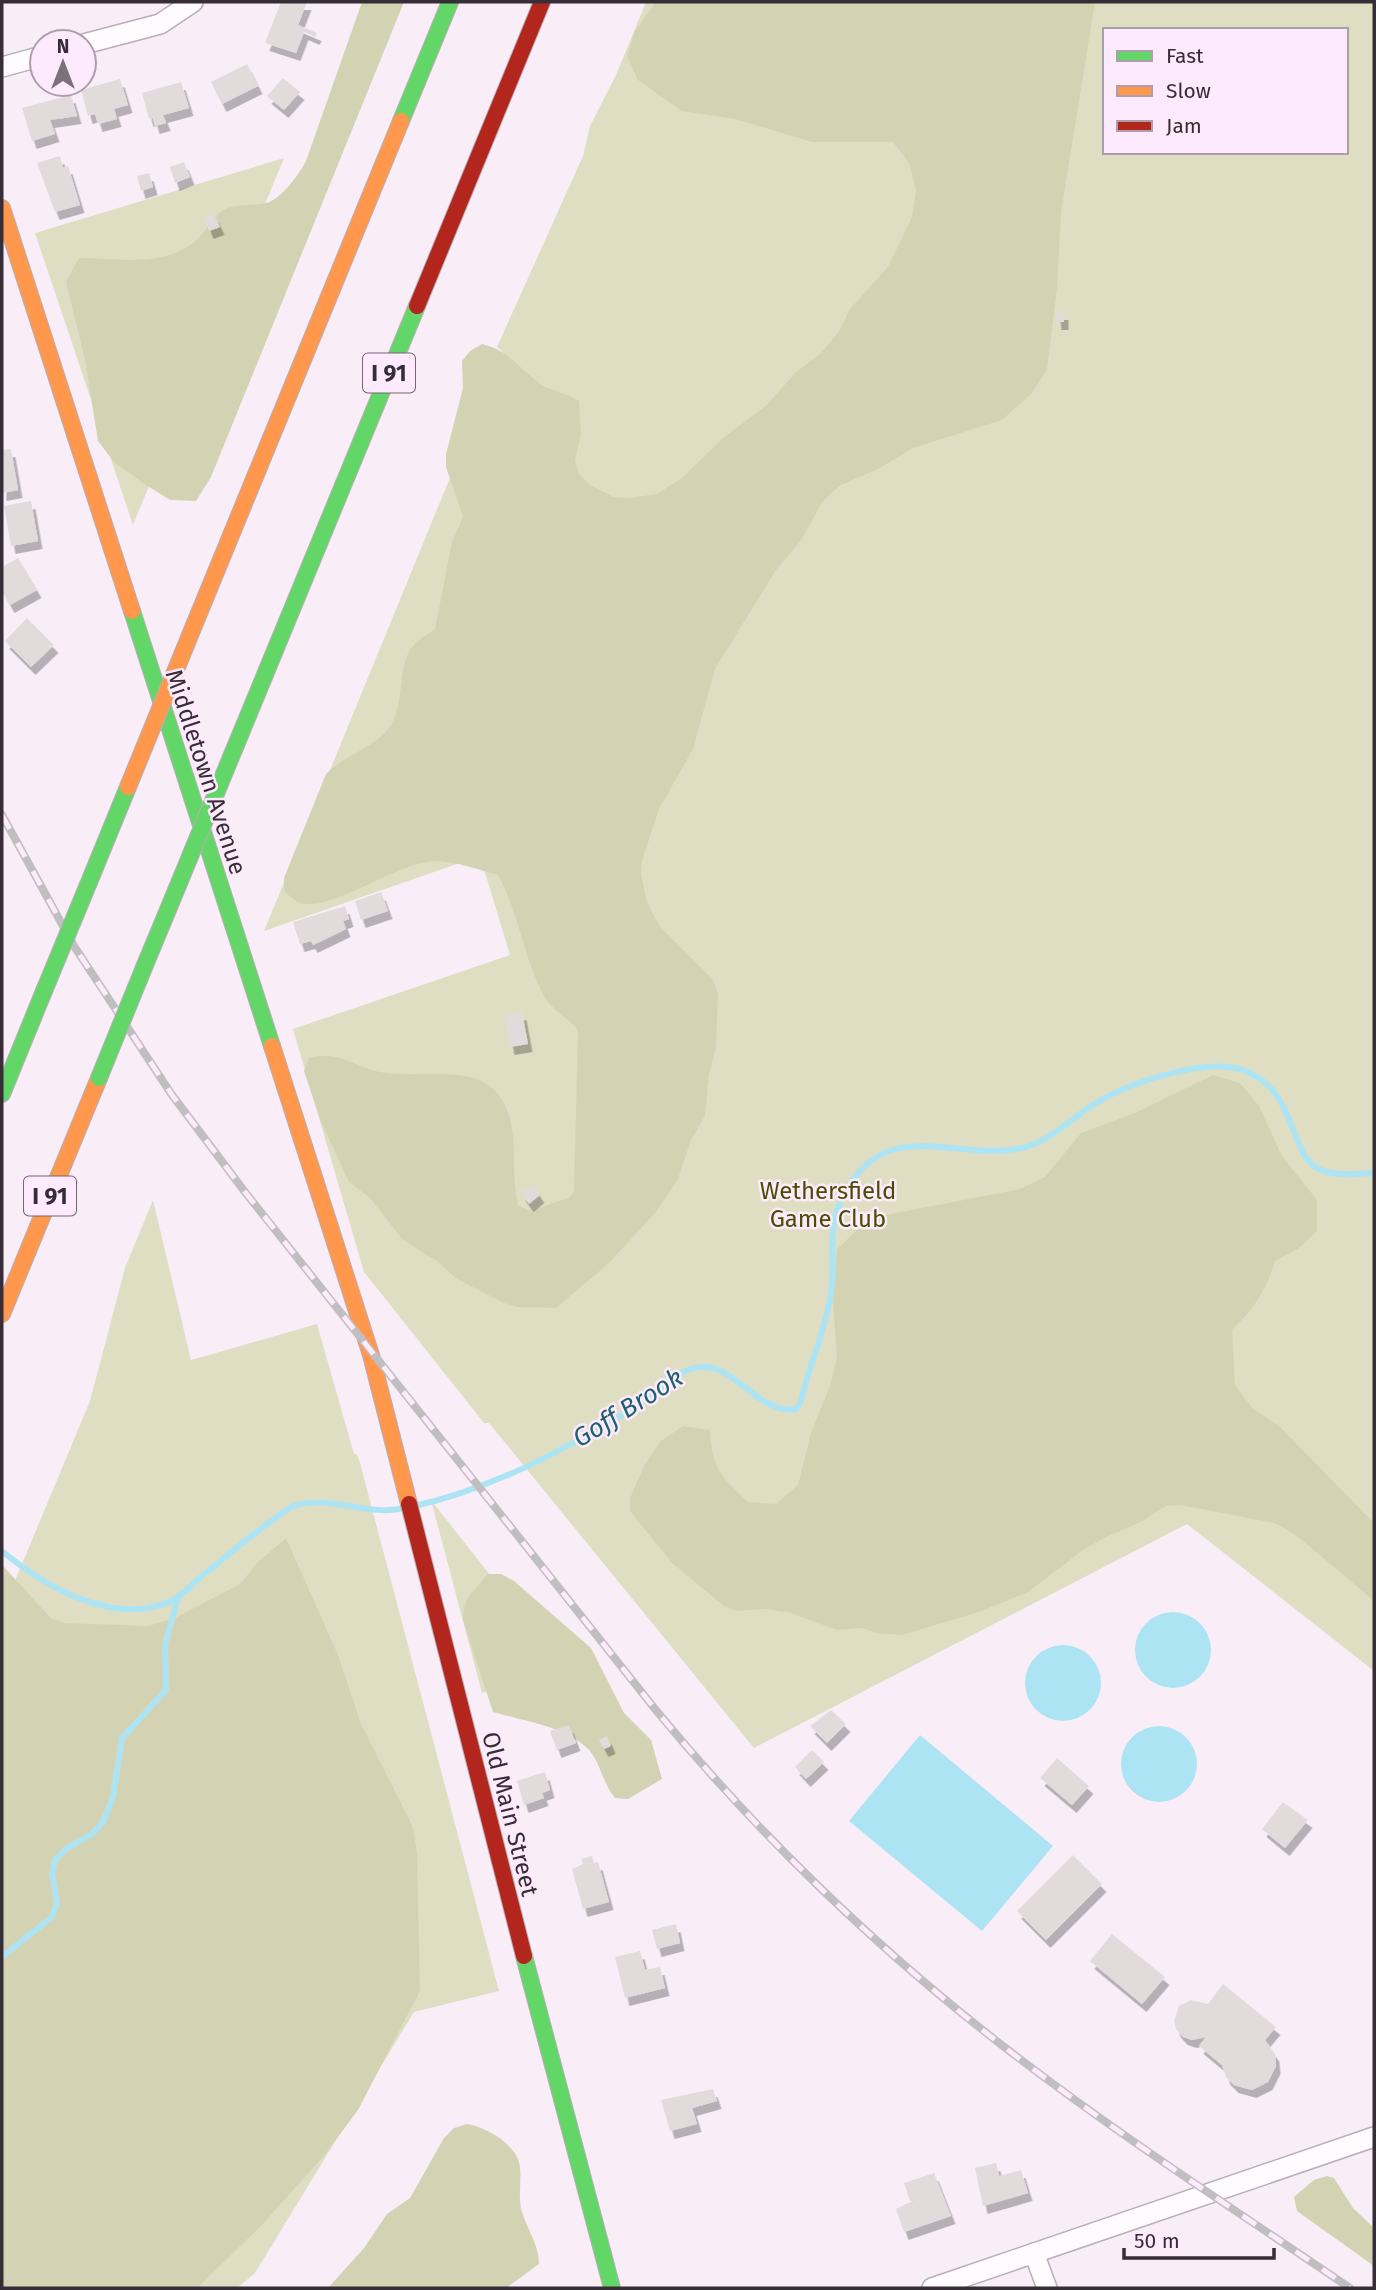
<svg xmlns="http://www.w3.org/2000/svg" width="1376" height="2290" font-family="'Fira Sans',sans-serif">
  <defs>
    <filter id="shadow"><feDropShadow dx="4.5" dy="8" stdDeviation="0" flood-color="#0004"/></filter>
  </defs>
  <rect width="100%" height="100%" fill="#f9eef8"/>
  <g fill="#dfdec3" fill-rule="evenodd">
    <path d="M646,2H1374V1671L1187,1524L754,1748L489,1423H484L364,1272L293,1029L510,955L480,856L264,931L502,351L497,347L583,156L590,126L616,75ZM1105,30H1346V152H1105Z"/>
    <path d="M284,158L133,525L35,233Z"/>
    <path d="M153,1200L191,1360L317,1324L354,1454H357L360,1463L499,1991L414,2012L255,2273L237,2288H2V1612L90,1401L125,1268Z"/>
    <path d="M431,1500L560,1664L482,1693Z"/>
  </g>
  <g fill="#d3d3b4">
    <path d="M362,2H404L211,477L196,501L170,500L146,485L114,462L98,441L85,360L66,282L79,258C118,258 166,269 199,238C209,228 212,214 228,208C240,204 254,206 266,203C281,200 299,174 306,161Z"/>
    <path d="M656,2H1095L1061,213L1057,288L1047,370L1032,393L1002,420L913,448L878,469L841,485L831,493L821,504L802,539L776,570L715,669L693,749L659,809L642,861L641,874L647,902L660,927L713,980L718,993L716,1048L709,1074L705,1116L691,1140L678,1179L655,1213L609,1263L556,1308L517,1307L504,1303L457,1279L437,1261L403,1240L370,1198L349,1182L321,1122L304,1071L309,1058C339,1049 358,1070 386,1073C439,1078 501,1057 512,1129C516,1154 512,1180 518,1205L530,1211L570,1197L574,1191L578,1030C568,1018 552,1010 544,996C523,957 519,913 498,875C478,870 456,861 435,861C398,862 344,905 306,904C297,904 290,896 284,891V878L326,774C344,755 376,748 391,725C405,702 397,664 413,646C419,639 428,634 435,629L452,542L463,517L446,467V454L463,388L462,361L470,351L482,344C508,350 518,367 538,382C549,391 566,392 579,401L581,434L575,460L579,474L590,485L614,497L629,498L657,494L683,477L723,438L767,405L796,372L819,355L838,333L850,309L888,267L912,217L916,190L909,163L893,142H812L735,119L682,111L638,80L627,56L635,31Z"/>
    <path d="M1213,1075L1240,1083L1259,1106L1282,1156L1317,1200V1231L1298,1249L1275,1261C1266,1291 1254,1309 1232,1330L1235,1385L1253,1409L1278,1425L1374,1523V1601L1296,1535L1274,1523L1180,1505L1166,1506L1143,1521L1106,1537L1083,1550L1028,1592L979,1612L902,1635L875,1633L862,1628L837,1630L788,1612L763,1609L737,1611L724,1606L672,1563L630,1511V1498L645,1464L661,1441L683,1426L710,1430C712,1469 721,1476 748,1502L776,1504L798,1485L811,1433L831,1383L837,1357L833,1303L837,1249L856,1231L880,1216L1020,1189L1045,1177L1081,1133L1135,1113Z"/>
    <path d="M286,1538L338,1655L361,1724L413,1827L417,1853L420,1991L358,2110L323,2157L260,2227L197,2288H2V1565L51,1618L64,1623L148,1626L175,1618L240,1584L258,1562Z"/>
    <path d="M487,1574H501L514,1581L591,1648L624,1713L651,1740L662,1779L628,1799L615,1798C603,1784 601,1764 589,1750C566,1726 523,1721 493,1712L463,1620C462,1598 475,1591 487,1574Z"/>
    <path d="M467,2124C485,2127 513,2142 519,2162C523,2178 517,2196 522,2212C528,2231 539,2245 539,2264L506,2288H328L364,2248L387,2214L410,2198L444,2138L454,2128Z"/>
    <path d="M1327,2176L1334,2178L1353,2208L1374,2228V2266L1297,2211L1294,2197L1314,2180Z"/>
  </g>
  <g fill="#ade4f4">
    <circle cx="1173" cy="1650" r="38"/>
    <circle cx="1063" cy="1683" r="38"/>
    <circle cx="1159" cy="1764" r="38"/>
    <path d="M920,1735L1053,1846L982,1931L849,1821Z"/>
  </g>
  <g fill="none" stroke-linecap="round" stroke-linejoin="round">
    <g stroke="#ade4f4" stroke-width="6">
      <path d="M415,1506C493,1488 560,1452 629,1411C649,1399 669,1377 690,1369C732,1354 755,1416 796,1409L801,1401C809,1366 824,1333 830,1299C839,1249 819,1226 855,1177C899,1118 970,1165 1029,1146C1053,1138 1070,1120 1091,1106C1125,1084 1203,1057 1243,1070C1297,1089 1289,1153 1317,1168C1333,1177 1356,1174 1374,1173"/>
      <path d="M2,1551C44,1586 112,1626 169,1602C182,1596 192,1584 203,1575C232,1552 261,1526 293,1506C329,1494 367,1517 404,1508"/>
      <path d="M2,1957L52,1917L57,1903L52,1873L55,1860L66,1849L92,1834L103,1822L113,1797L122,1738L166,1690L165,1645L178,1597"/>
    </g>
  </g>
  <g fill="#e3dadb" filter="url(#shadow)">
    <path d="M281,2H307L298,25L317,33L315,37L304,32L296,53L265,43Z"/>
    <path d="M247,64L258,86L222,104L211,82Z"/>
    <path d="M283,78L300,92L284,110L267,96Z"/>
    <path d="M120,79L128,105L114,109L117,119L98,124L95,114L88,116L81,90Z"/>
    <path d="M181,82L189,108L163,115L166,123L155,126L153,118L149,119L142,93Z"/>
    <path d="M71,95L77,116L50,120L55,134L32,141L22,108Z"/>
    <path d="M60,156L63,168L68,166L80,205L55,212L37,163Z"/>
    <path d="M184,162L190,177L175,183L170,167Z"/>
    <path d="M149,173L153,187L141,191L137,176Z"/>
    <path d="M214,214L220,227L209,231L204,218Z"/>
    <path d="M1056,312H1064V322H1057Z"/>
    <path d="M11,449L18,490L2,493V450Z"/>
    <path d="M31,501L38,541L11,546L4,506Z"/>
    <path d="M18,558L37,590L10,605L2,591V567Z"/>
    <path d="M27,618L54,645L31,667L5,641Z"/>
    <path d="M381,892L388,911L361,920L355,901Z"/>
    <path d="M345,906L349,919L343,921L346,929L313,945L311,941L300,944L293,922Z"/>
    <path d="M522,1012L528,1044L510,1047L504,1016Z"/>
    <path d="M533,1185L540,1195L529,1204L521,1193Z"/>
    <path d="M831,1710L846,1724L827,1743L810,1726Z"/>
    <path d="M569,1725L576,1743L557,1750L550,1731Z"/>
    <path d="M607,1736L611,1746L604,1749L599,1740Z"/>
    <path d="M812,1750L824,1762L806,1779L795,1767Z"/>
    <path d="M1057,1758L1089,1786L1072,1805L1040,1778Z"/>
    <path d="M545,1772L550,1790L542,1793L544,1798L524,1805L517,1781Z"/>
    <path d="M1283,1802L1308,1820L1285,1848L1262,1829Z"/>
    <path d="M1073,1855L1102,1884L1046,1940L1017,1911Z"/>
    <path d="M592,1856L594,1863L598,1862L609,1902L583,1909L572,1869L583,1864L581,1859Z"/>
    <path d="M676,1924L680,1943L657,1949L652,1930Z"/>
    <path d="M1112,1934L1165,1977L1142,2004L1090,1961Z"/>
    <path d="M640,1951L645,1970L660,1967L665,1988L625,1998L615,1957Z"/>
    <path d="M1223,1984L1276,2027L1265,2040L1275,2054L1276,2066L1268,2082L1252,2090L1234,2085L1226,2077L1222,2065L1199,2046L1206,2037L1192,2040L1183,2037L1176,2029L1174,2021L1179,2006L1191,2000L1208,2004Z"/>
    <path d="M713,2089L717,2101L692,2108L697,2124L670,2131L661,2100Z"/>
    <path d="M996,2163L999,2176L1021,2170L1028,2193L983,2206L975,2168Z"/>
    <path d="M934,2173L951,2216L904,2232L896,2209L915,2200L910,2201L904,2183Z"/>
  </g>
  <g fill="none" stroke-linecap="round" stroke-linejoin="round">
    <g stroke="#b8afb7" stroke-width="22">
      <g id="street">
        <path d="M84,44L160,24L193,2"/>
        <path d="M2,67L42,56"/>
        <path d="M1034,2253L1047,2288"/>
        <path d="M932,2288L1374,2137"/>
      </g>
    </g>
    <g stroke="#b8afb7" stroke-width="18">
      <g id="fast">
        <path d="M401,121L450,2"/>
        <path d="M132,611L272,1046"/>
        <path d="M236,745L417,306"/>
        <path d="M92,875L128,787"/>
        <path d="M145,965L165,917"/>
        <path d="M2,1094L44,991"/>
        <path d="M524,1956L612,2288"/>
      </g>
    </g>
    <g stroke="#b8afb7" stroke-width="18">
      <g id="slow">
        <path d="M2,208L132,611"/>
        <path d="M195,623L401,121"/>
        <path d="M272,1046L371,1355L409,1504"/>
        <path d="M2,1314L99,1078"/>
      </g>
    </g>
    <g stroke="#b8afb7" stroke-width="18">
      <g id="jam">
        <path d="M417,306L542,2"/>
        <path d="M409,1504L524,1956"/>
      </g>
    </g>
    <use href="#street" stroke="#fefcfe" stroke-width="19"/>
    <use href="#fast" stroke="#63d668" stroke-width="16"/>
    <use href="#slow" stroke="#ff974d" stroke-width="16"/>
    <use href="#jam" stroke="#b3261e" stroke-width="16"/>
    <g stroke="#c1bec1" stroke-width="8">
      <path id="rail" d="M2,815L74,946L172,1095L245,1192L655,1709C758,1834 875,1947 1003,2046C1115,2133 1234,2209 1350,2288"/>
    </g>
    <use href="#rail" stroke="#fdeafc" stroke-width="5" stroke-dasharray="16" stroke-linecap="butt"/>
    <g stroke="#b8afb7" stroke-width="18" stroke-linecap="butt">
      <g id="fast-bridge">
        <path d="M165,917L236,745"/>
        <path d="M44,991L92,875"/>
        <path d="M99,1078L145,965"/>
      </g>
    </g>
    <g stroke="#b8afb7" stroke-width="18" stroke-linecap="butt">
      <path id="slow-bridge" d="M128,787L195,623"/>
    </g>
    <use href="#fast-bridge" stroke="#63d668" stroke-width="16"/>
    <use href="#slow-bridge" stroke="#ff974d" stroke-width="16"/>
  </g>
  <g text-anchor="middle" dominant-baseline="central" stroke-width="5" stroke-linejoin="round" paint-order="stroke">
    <g fill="#fdeafc" stroke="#726671" stroke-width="2">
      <rect x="363" y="353.5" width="52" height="39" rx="5"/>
      <rect x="24" y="1176.5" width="52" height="39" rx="5"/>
    </g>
    <g font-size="23" font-weight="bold" fill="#362d36">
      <text x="389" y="373">I 91</text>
      <text x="50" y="1196">I 91</text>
    </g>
    <g font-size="24" fill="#362d36" stroke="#fdeafc">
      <text transform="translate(206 772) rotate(72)">Middletown Avenue</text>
      <text transform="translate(510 1814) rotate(76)">Old Main Street</text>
    </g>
    <g font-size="24" fill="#484d00" stroke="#fdeafc">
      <text x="828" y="1191">Wethersfield<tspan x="828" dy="28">Game Club</tspan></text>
    </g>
    <g font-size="26" font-style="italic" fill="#1d626e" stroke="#fdeafc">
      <text transform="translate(628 1408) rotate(-32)">Goff Brook</text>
    </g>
  </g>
  <rect width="1376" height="2290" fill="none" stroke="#362d36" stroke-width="7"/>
  <rect x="1103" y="28" width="245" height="126" fill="#fdeafc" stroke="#ad9ead" stroke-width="2"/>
  <rect x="1117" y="51" width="35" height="10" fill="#63d668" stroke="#ad9ead" stroke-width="2"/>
  <text x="1166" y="63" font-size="21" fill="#362d36">Fast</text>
  <rect x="1117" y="86" width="35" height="10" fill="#ff974d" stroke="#ad9ead" stroke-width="2"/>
  <text x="1166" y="98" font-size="21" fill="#362d36">Slow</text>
  <rect x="1117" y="121" width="35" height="10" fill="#b3261e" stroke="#ad9ead" stroke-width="2"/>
  <text x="1166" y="133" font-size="21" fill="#362d36">Jam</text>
  <g transform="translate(63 63)"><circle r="33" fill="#fdeafc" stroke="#ad9ead" stroke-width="2"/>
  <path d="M0-5L12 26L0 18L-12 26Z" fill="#7a717a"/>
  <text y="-10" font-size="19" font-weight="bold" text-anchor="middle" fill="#362d36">N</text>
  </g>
  <path d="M1124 2248v10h150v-10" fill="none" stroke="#362d36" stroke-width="3.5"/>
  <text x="1134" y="2248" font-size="21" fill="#362d36" stroke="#fdeafc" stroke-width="5" paint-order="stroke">50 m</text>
</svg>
